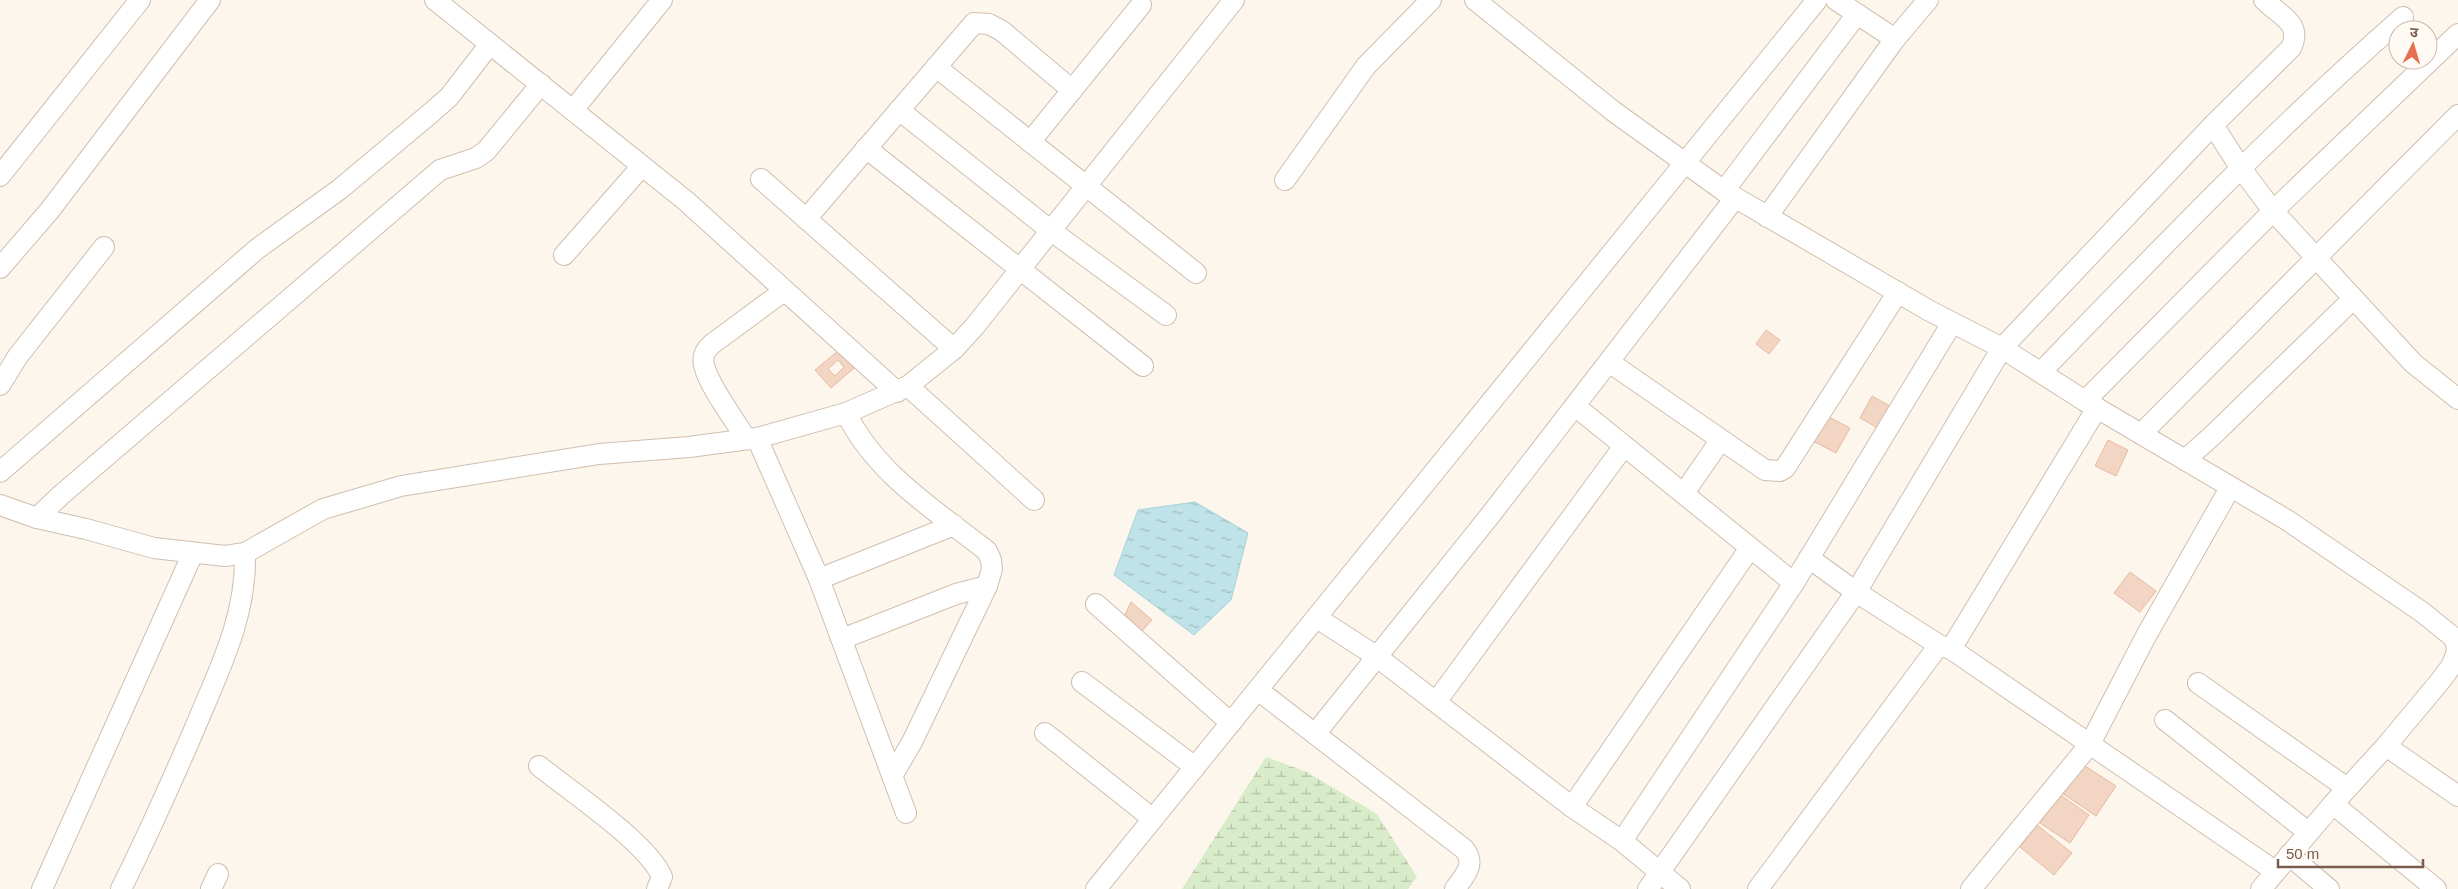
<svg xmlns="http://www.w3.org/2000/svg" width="2458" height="889" font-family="Arial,'Noto Sans Devanagari',sans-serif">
  <defs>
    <pattern id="wetland-marsh" width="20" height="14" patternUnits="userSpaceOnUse" patternTransform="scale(1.25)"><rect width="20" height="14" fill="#d8ecc9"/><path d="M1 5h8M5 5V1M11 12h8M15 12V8" fill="none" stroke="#b4c2a5"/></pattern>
    <pattern id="water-ripples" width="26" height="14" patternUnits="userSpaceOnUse" patternTransform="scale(1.25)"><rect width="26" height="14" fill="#bfe3e8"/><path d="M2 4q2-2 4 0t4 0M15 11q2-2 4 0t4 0" fill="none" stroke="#a0bbbe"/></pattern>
  </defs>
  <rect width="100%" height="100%" fill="#fdf6ec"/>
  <path fill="url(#wetland-marsh)" d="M1266,757L1307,772L1377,814L1417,877L1408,889H1182Z"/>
  <path fill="url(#water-ripples)" stroke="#a5d3da" d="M1195,502L1248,533L1231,600L1194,635L1114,575L1138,510Z"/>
  <g fill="#f3d5c3" stroke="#e6bba3" fill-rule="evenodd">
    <path d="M1766,330L1780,340L1769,354L1756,344Z"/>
    <path d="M839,350L854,368L831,388L815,370ZM838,360L844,367L835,376L828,369Z"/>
    <path d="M1872,396L1897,410L1885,432L1860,418Z"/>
    <path d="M1823,414L1850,428L1836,453L1809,439Z"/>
    <path d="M2108,440L2128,450L2116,476L2095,466Z"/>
    <path d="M2130,572L2156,591L2140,612L2114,593Z"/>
    <path d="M1131,602L1152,620L1142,631L1125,615Z"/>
    <path d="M2082,764L2116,786L2096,816L2062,793Z"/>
    <path d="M2059,794L2089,815L2070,843L2040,823Z"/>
    <path d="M2037,825L2072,853L2054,875L2020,847Z"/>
  </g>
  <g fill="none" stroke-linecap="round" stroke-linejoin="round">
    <g stroke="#d1beb0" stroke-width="22">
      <g id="street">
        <path d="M435,0L686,201L897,392"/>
        <path d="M1475,0L1613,111L1724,191L1928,310L2002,348L2085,401L2287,520L2422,612L2453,637L2457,646L2456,654L2452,665L2441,680L2386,746L2333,804L2261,889"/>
        <path d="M1836,0L1895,39"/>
        <path d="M936,67L1196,273"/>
        <path d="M573,110L662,0"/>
        <path d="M899,110L1050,230L1166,315"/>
        <path d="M2213,125L2240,167L2273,211L2413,363L2458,399"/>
        <path d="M1030,142L1141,5"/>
        <path d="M866,148L1143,366"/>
        <path d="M0,176L140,0"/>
        <path d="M761,179L954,349"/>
        <path d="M1285,180L1366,66L1431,0"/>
        <path d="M1724,191L1857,14"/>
        <path d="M1767,217L1895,39L1928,0"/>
        <path d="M806,219L974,23L989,24L1002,31L1072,90"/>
        <path d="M564,255L642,166"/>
        <path d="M0,268L50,210L210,0"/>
        <path d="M1609,362L1765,470L1780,471L1785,468L1898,292"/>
        <path d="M2041,372C2159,250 2275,129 2403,17"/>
        <path d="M0,385L18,356L104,247"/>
        <path d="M908,386L1034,500"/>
        <path d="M2085,401L2273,211L2458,34"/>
        <path d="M1575,406L1794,583"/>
        <path d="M846,413C876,474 935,510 987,551L991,560L992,569L987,586L912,742L892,776"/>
        <path d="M2141,434L2458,115"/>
        <path d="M757,438L819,579L906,813"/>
        <path d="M746,439C735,420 708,385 704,365C702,356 705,350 712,344L784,291"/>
        <path d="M2185,460L2212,436L2353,299"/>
        <path d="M0,472L257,249L340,189L432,112L449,97L490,44"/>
        <path d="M1684,493L1720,441"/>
        <path d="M0,505L37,518L86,529L154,548L225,556L245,553L323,509L401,486L599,454L689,447L757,438L846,413L908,386L954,349L975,326L1234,0"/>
        <path d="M37,518L61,495L440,170L476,158L486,151L541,84"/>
        <path d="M1809,558L1856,592L1939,645"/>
        <path d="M819,579L954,525"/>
        <path d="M1096,604L1231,723"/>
        <path d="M1317,618L1376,656L1572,807L1622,841L1680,889"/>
        <path d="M842,639L956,594L987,586"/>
        <path d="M1951,649L2275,871"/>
        <path d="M1082,682L1195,767"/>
        <path d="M2198,683L2347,788"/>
        <path d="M1258,690L1464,849C1477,864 1464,876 1455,889"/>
        <path d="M1436,702L1624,446"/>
        <path d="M2165,720L2308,832"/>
        <path d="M1045,733L1153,819"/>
        <path d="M1315,734L1492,513L1735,198"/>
        <path d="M2386,746L2458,796"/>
        <path d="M539,766C569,790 649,844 662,877L657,889"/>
        <path d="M2333,804L2436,889"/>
        <path d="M1572,807L1750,548"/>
        <path d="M1622,841L1794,583L1952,323"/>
        <path d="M2289,855L2329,889"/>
        <path d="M42,889L193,553"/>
        <path d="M121,889C147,837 171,783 194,730C218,672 247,617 245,553"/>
        <path d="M211,889L218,874"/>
        <path d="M1096,889L1817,0"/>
        <path d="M1648,889L1856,592L2002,348L2213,125L2291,48C2303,23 2280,16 2264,0"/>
        <path d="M1758,889L1939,645L1951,649L2097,408"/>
        <path d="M1971,889L2090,744L2146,636L2230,488"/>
      </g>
    </g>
    <use href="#street" stroke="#fff" stroke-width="20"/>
  </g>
  <g transform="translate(2413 45) rotate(5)"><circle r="24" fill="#fffaf3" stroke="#cabbb1"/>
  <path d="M0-4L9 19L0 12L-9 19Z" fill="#e76f51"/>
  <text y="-8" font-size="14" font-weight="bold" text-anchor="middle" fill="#7a5c4d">उ</text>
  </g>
  <path d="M2278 859v8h145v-8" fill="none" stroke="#7a5c4d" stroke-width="2.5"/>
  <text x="2286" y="859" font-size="15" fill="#7a5c4d" stroke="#fffaf3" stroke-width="4" paint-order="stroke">50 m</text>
</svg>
